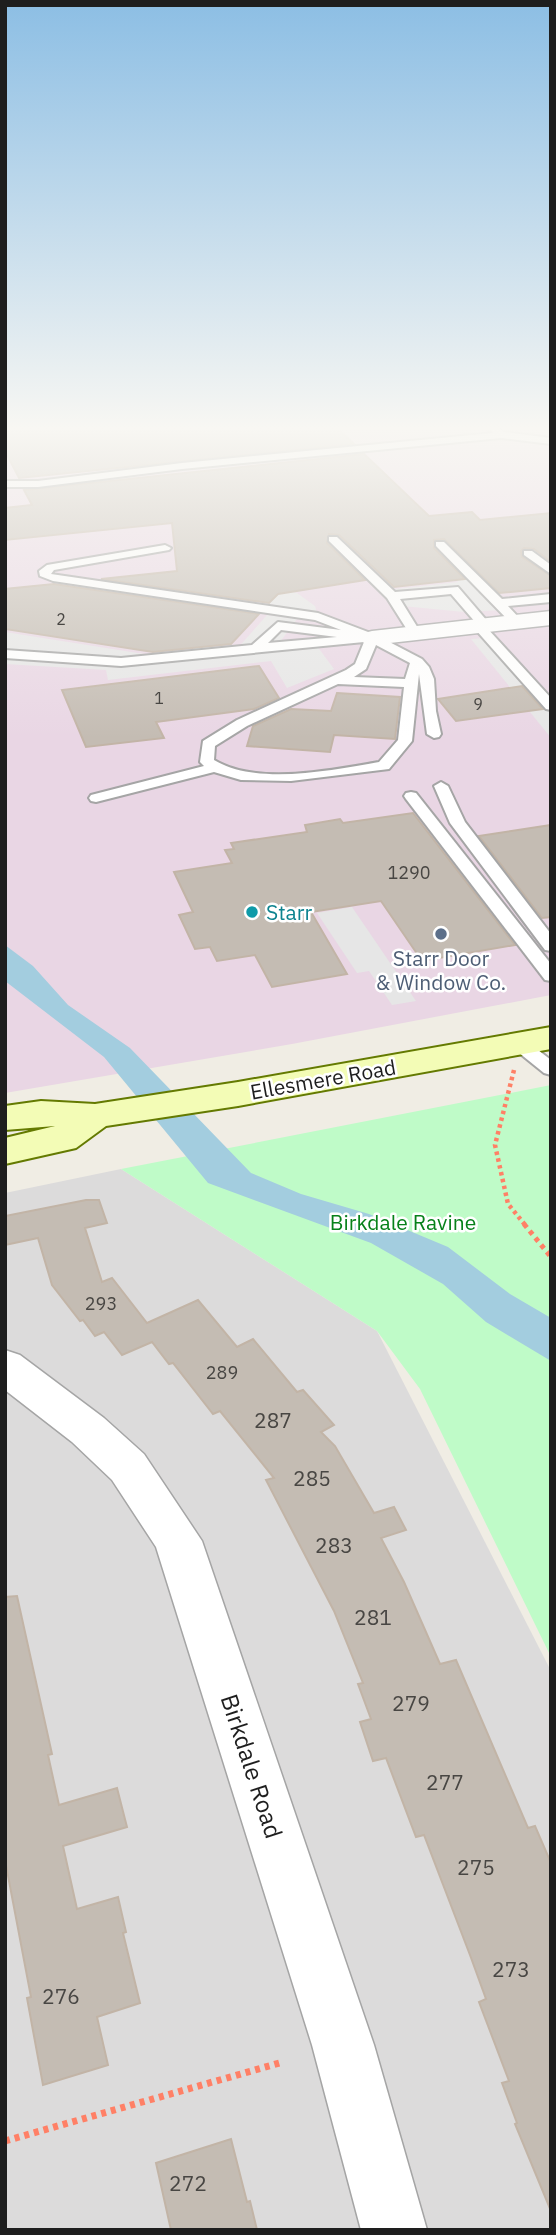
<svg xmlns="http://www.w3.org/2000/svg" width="556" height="2235" font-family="'IBM Plex Sans',sans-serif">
  <rect width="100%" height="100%" fill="#f0ede4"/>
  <path fill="#dcdbdb" d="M121,1169L377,1331L551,1671V2230H5V1193Z"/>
  <path fill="#e9d6e4" d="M5,425H551V995L292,1044L5,1093Z"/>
  <path fill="#bffbc8" d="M551,1085V1657L420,1389L377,1331L121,1169Z"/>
  <g fill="#e6e6e6">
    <path d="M441,547L503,610L464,612L392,605L378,591L458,582L426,549Z"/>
    <path d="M282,590L297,593L315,606L317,613L254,601Z"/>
    <path d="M267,615L297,619L280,642H314L334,669L287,688L271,661L108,680L106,670L5,664V632L182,660L197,644L236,650Z"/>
    <path d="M497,637L551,699V738L471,639Z"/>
    <path d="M352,907L416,1001L392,1005L369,971L357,973L317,913Z"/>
  </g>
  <path fill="#a3cddf" d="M5,945L33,966L68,1005L130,1048L251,1173L301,1194L369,1214L448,1247L510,1294L551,1318V1361L486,1322L443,1284L371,1243L208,1183L104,1057L5,981Z"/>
  <g fill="#c4bcb3" stroke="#c2b4a6" stroke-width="2">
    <path d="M5,425H334L354,444L19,478L5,451Z"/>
    <path d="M364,454L429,516L472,512L480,520L551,513V562L534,549L524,548L521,551L522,557L551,576V588L499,593L444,539L434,540V548L465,579L394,587L339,535L329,534L327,543L365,580L278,594L269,603L101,579L177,571L172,523L5,540V508L32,505L24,490Z"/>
    <path d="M54,584L259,614L231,644L153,652L5,629V589Z"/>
    <path d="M259,666L279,698L254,709L156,722L164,738L86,747L62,690Z"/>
    <path d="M522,686L543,709L456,721L438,699Z"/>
    <path d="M337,693L400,697L395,739L334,735L330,752L247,746L253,726L291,709L331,711Z"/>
    <path d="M413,813L515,945L422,961L381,901L311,912L347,974L272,987L255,955L217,961L210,947L195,949L179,915L193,912L174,872L232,863L225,850L234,849L231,843L307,832L305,825L340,819L343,823Z"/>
    <path d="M551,825V917L542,918L479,836Z"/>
    <path d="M86,1200H99L107,1223L85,1228L102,1282L112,1278L147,1323L198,1300L237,1347L253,1339L297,1392L303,1390L334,1425L321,1432L335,1446L374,1513L394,1507L406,1530L381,1538L404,1582L440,1664L456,1660L528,1828L535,1826L551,1863V2211L515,2124L517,2123L502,2083L509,2081L479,2002L486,1999L470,1955L424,1835L416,1837L386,1758L373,1761L360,1722L371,1719L358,1684L363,1683L334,1611L266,1480L274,1478L220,1411L213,1414L173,1363L169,1364L152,1342L122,1355L104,1332L95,1336L83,1320L80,1321L52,1285L38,1238L5,1245V1216Z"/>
    <path d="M17,1596L52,1754L48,1755L59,1805L117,1788L127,1827L63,1846L77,1909L118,1897L126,1932L123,1933L140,2003L97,2017L108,2065L43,2085L27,1998L31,1997L5,1860V1597Z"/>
    <path d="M231,2139L247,2202L250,2201L257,2230H171L156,2163Z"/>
  </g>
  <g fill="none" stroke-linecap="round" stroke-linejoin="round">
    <g stroke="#a5a5a5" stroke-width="4">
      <g id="lane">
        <path d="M485,425H495L504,432L551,438V444L501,438L182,469L38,487H5V481H38L182,463L493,433Z"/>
        <path d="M329,537H337L395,592L458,587L488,622L490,625L487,628L551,698V710L546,709L475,629L473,626L476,623L451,594L400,599L421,633L419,636H411L387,598L329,541Z"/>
        <path d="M436,542H444L502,599L551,594V602L508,606L522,621L512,624L436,546Z"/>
        <path d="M165,545L171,548L169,550L54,570L51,574L318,613L376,635L422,659L429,667L434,679L436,711L441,734L439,737L434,738L427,734L419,674L412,741L389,769L291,781L241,780L214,772L96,802L91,801L89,798L91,795L204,766L200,762L203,741L237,720L346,670L355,664L364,642L121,666L5,658V650L121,658L252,645L278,622L341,630L315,620L53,581L40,576L39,571L47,565ZM281,630L337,637L268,643ZM376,645L410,663L405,679L354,677L366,669ZM338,684L404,687L398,740L379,762C332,770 257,786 214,760L215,746L247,726Z"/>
        <path d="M524,551H532L551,565V574L524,555Z"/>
        <path d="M441,782L448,786L465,822L551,934V951L545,950L450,823L434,786Z"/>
        <path d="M411,792L416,793L551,964V981L545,980L406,799L404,796L406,793Z"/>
        <path d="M519,1039L525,1040L551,1060V1075L544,1073L513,1048L510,1044Z"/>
      </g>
    </g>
    <g stroke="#a5a5a5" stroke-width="3">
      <g id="street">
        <path d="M551,611V625L372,645L364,643L360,638L364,633L372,631Z"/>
        <path d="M5,1350L20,1355L104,1418L144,1454L202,1541L374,2045L427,2230H361L312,2045L156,1547L112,1480L72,1442L5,1390Z"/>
      </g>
    </g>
    <g stroke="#647a01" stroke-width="4">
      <path id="secondary" d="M551,1027V1049L238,1106L106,1126L76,1148L5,1164V1138L55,1126L5,1130V1106L41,1101L95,1104L238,1082Z"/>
    </g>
    <path stroke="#ff8066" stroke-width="4.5" stroke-dasharray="3.5 3.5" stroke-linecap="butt" d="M514,1070L495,1145L508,1204L526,1226"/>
    <path stroke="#ff8066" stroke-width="5" stroke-dasharray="4.5 4.5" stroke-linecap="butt" d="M524,1224L551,1257"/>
    <path stroke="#ff8066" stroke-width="7" stroke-dasharray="5 5" stroke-linecap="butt" d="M5,2141L283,2062"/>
    <use href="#lane" fill="#fff" fill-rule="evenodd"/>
    <use href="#street" fill="#fff" fill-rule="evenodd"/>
    <use href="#secondary" fill="#f3fcb6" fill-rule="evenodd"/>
  </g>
  <linearGradient id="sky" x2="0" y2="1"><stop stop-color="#8cbee4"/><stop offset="0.58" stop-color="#f8f7f3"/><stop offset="1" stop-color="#f8f7f3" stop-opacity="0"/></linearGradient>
  <rect width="556" height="738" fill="url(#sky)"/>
  <circle fill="#0f9aa8" stroke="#fff" stroke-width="2.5" cx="252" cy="912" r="7"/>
  <circle fill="#5c6f8a" stroke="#fff" stroke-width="2.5" cx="441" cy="934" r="7"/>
  <g text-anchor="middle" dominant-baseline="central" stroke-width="5" stroke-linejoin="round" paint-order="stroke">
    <g font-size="16" fill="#484643">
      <text x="61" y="619">2</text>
      <text x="159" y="698">1</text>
      <text x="478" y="704">9</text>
    </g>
    <g font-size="18" fill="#484643">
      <text x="409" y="872">1290</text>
      <text x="101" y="1303">293</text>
      <text x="222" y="1372">289</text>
    </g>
    <g font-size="21" fill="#0d838f" stroke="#fff" text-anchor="start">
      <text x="266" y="912">Starr</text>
    </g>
    <g font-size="21" fill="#4e5e75" stroke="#fff">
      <text x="441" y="958">Starr Door<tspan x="441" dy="24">&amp; Window Co.</tspan></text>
    </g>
    <g font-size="21" fill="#1e1e1e" stroke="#fff">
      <text transform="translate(323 1079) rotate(-10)">Ellesmere Road</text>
    </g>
    <g font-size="21" fill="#07811a" stroke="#fff">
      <text x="403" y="1222">Birkdale Ravine</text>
    </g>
    <g font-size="21" fill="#484643">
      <text x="273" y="1420">287</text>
      <text x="312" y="1478">285</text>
      <text x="334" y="1545">283</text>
      <text x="373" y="1617">281</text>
      <text x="411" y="1703">279</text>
      <text x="445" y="1782">277</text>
      <text x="476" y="1867">275</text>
      <text x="511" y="1969">273</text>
      <text x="61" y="1996">276</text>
      <text x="188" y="2183">272</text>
    </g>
    <g font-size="24" fill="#1e1e1e" stroke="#fff">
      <text transform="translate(252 1766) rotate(72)">Birkdale Road</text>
    </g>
  </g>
  <rect width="556" height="2235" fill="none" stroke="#1e1e1e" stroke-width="14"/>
</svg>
